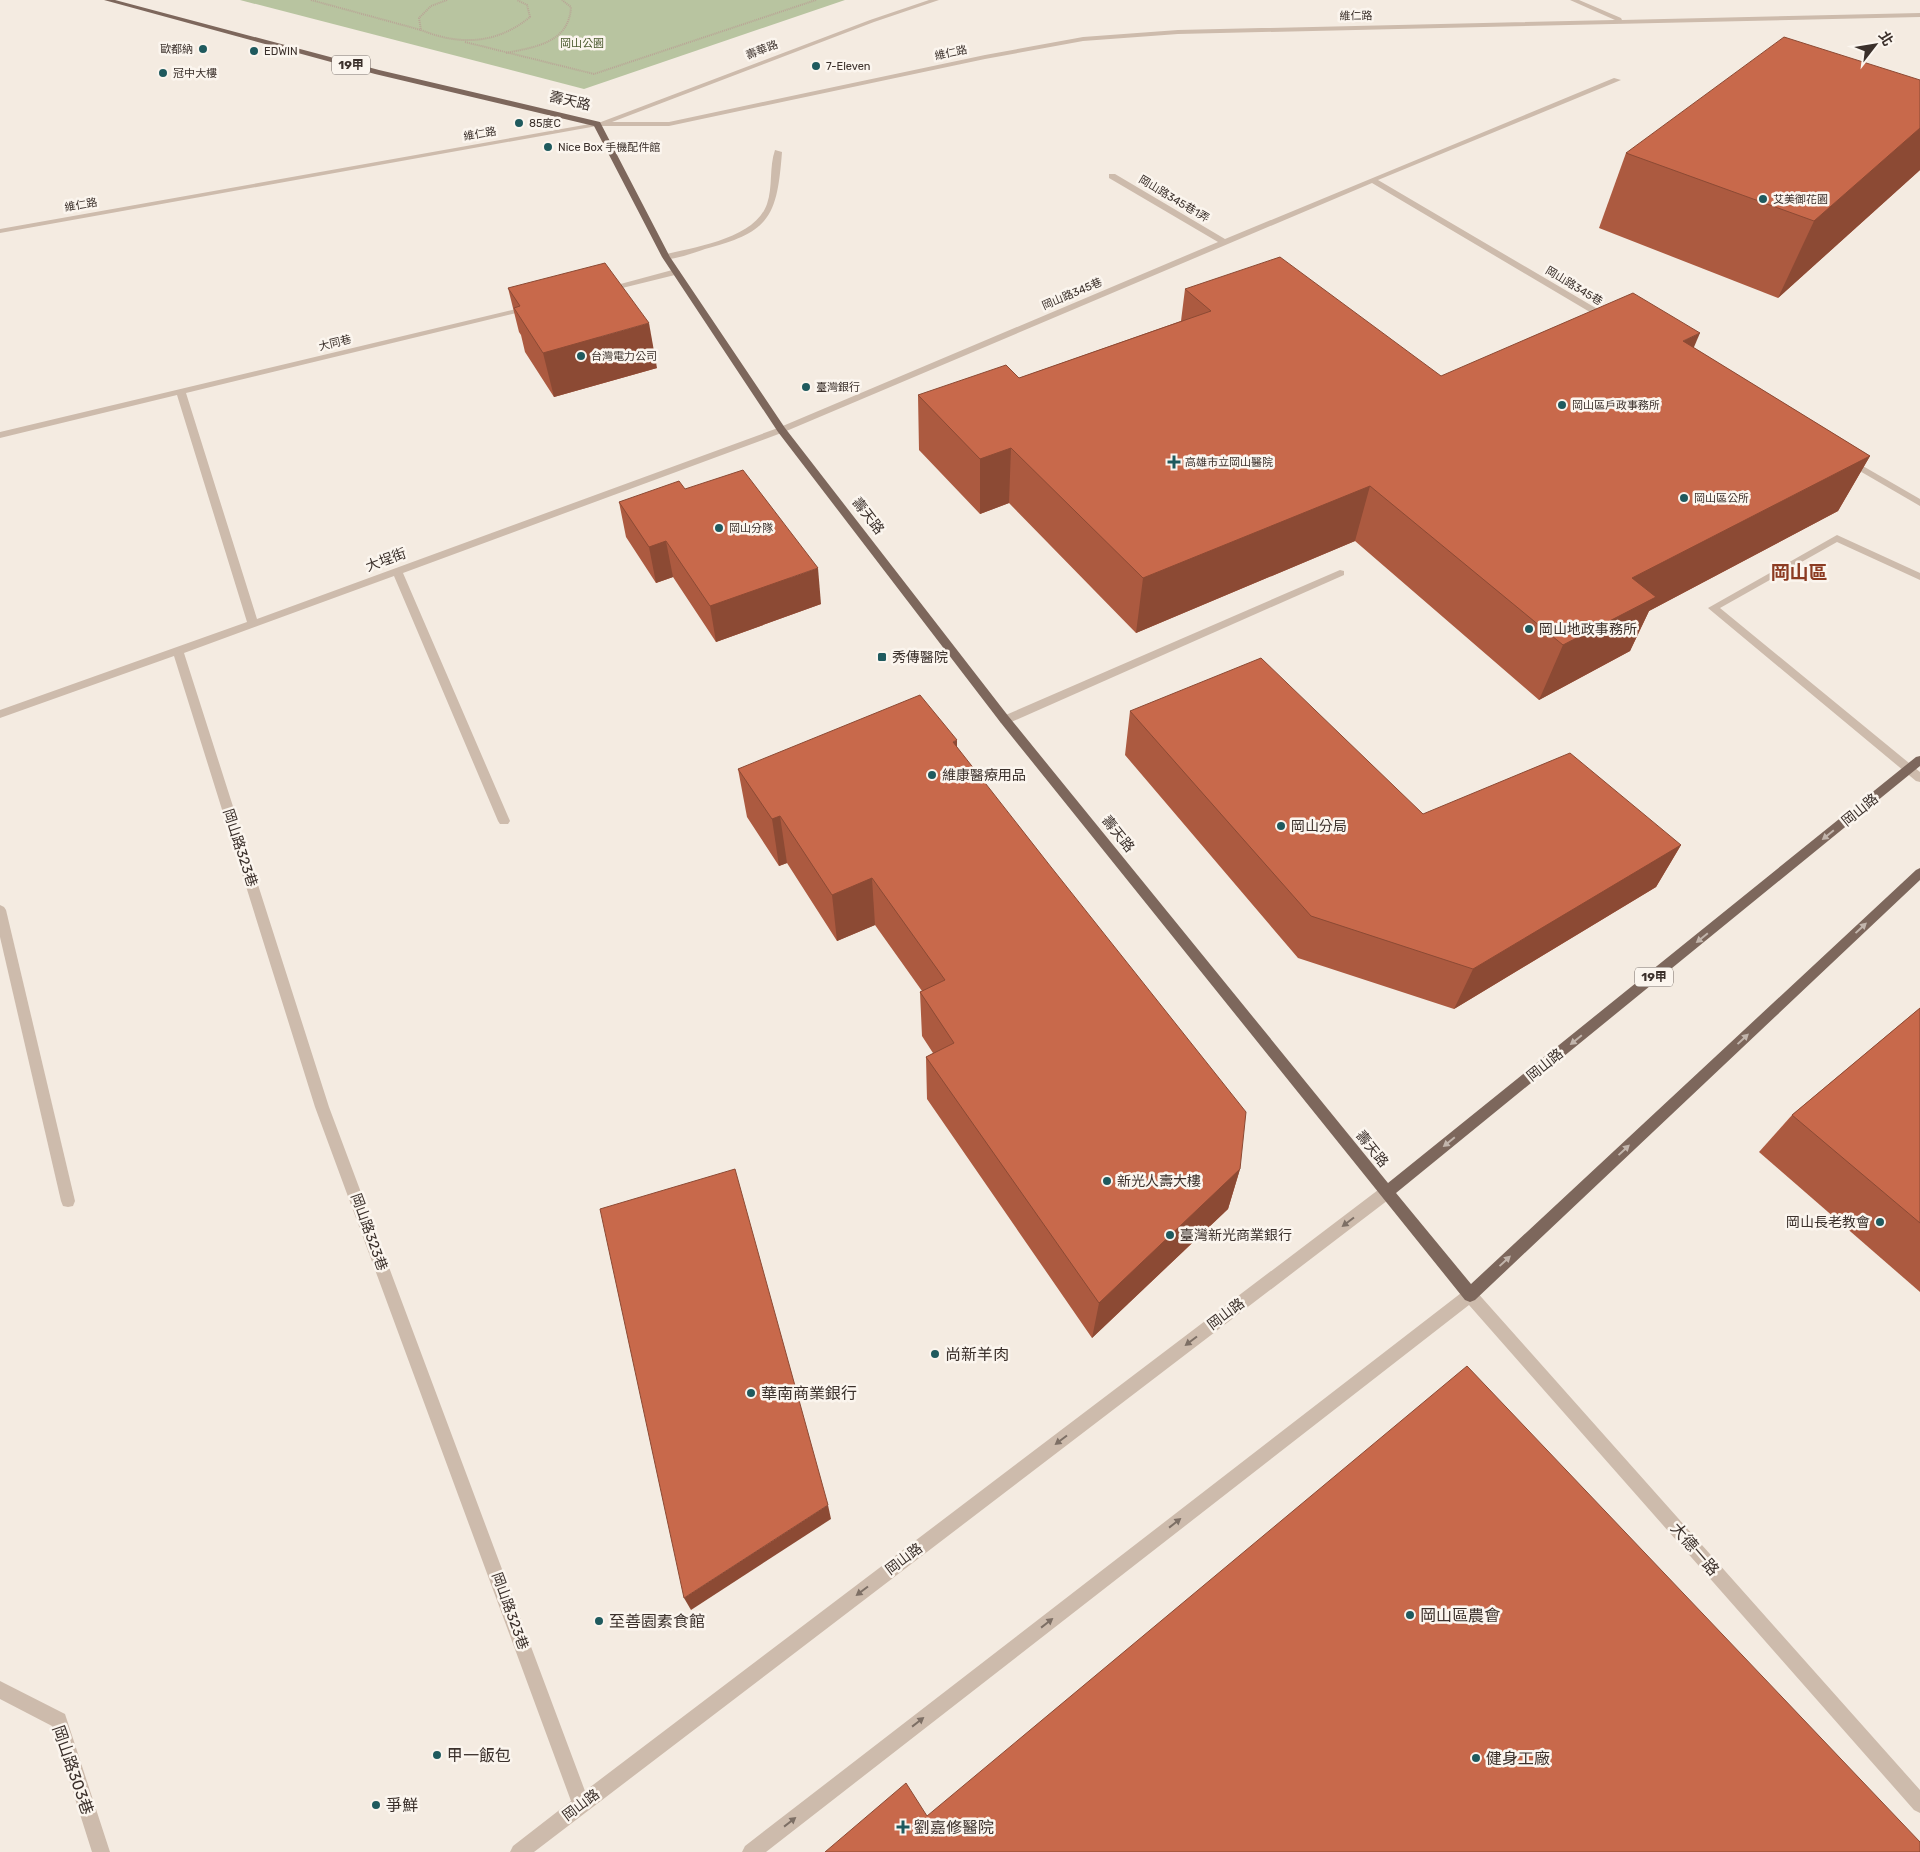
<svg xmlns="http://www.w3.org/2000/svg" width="1920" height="1852" font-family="Rubik,'Noto Sans TC',sans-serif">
  <rect width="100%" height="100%" fill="#f4ebe1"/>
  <path fill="#b8c4a0" d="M240,0H845L584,89Z"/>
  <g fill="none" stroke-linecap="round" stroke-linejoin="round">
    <g stroke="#b9a596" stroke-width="2" stroke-dasharray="1 1" stroke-linecap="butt">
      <path d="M311,0L421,30"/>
      <path d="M447,0L431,6L419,18L421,30C460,46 497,44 530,17L527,5L517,0"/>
      <path d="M465,42L594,74L816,0"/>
      <path d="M506,53C535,47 569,43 571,7L562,0"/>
    </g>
    <g fill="#cdbbac" fill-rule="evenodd">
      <path d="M929,0H939L874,22L612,122H669L985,55L1083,37L1178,30L1615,20L1570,0H1579L1621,18L1622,20L1920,13V17L1178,34L1083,41L985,59L669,126H597L0,233V229L601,122L870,20Z"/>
      <path d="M1614,78L1621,80L1378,180L1611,317V321H1605L1372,183L784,432L403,573L510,821L508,824H500L498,821L394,576L184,653L329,1107L585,1791L1382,1187L1387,1186L1392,1187L1394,1192L1392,1197L534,1852H510L513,1846L571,1801L315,1107L174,656L0,718V710L247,622L177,395L0,438V432L533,305V309L186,393L257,619L778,428L1218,242L1109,178V174H1115L1225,239Z"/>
      <path d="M775,150L782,152C777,217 770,232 705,249C693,253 675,260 663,259V255C695,247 755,239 767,204C773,187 769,167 775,150Z"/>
      <path d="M676,269L680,272L679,274L606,292L602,289Z"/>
      <path d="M1849,458L1920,499V506L1846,463V459Z"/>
      <path d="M1837,535L1920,573V580L1837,542L1720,608L1920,772V782L1916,781L1708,608Z"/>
      <path d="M1340,570L1344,571V575L1009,723H1001L999,720L1001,717Z"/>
      <path d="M0,905L4,907L6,910L75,1201L73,1206L68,1207L63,1206L61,1201L0,937Z"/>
      <path d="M1470,1288L1475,1290L1920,1790V1813L1914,1810L1469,1305L766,1852H742L745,1846L1465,1290Z"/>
      <path d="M0,1681L65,1714L110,1852H92L52,1726L0,1699Z"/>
    </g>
    <path fill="#7d675c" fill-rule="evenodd" d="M104,0H115L379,70L600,122L670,257L785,428L1009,717L1388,1183L1916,757L1920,756V766L1396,1193L1471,1284L1916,870L1920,868V880L1475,1300L1470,1302L1465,1300L1001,723L778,432L662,257L594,126L375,74Z"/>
  </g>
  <g fill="#ac5a40">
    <path d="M1920,80V170L1778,298L1599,228L1626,153Z"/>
    <path d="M508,288L657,368L554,397L525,352L521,335L519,332Z"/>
    <path d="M1185,289L1441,376L1694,348L1870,456L1838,511L1649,611L1630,651L1539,700L1355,541L1136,633L1009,503L980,514L919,450L918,395L1019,378L1181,321Z"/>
    <path d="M685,489L821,604L716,642L673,577L656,583L626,537L619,502Z"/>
    <path d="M1130,711L1423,814L1681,845L1656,887L1454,1009L1298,958L1125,755Z"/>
    <path d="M957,747L1240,1169L1228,1209L1092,1338L927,1099L926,1057L933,1053L922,1036L920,992L922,991L875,925L837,941L787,863L779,866L747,817L738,769Z"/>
    <path d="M1920,1008V1292L1759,1152L1792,1115Z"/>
  </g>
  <g fill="#8c4a34">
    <path d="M1920,128V170L1778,298L1814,221Z"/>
    <path d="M649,323L657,368L554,397L543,353Z"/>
    <path d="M1700,333L1677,387L1683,341Z"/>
    <path d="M1011,448L1009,503L980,514V459Z"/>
    <path d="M1870,456L1838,511L1649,611L1630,651L1539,700L1563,645L1632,578Z"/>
    <path d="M1370,486L1355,541L1136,633L1143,578Z"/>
    <path d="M666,541L673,577L656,583L649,547Z"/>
    <path d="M818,568L821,604L716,642L710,606Z"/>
    <path d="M957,740V788L953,742Z"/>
    <path d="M780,816L787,863L779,866L772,819Z"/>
    <path d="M1681,845L1656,887L1454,1009L1473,969Z"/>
    <path d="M872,878L875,925L837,941L832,895Z"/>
    <path d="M1240,1169L1228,1209L1092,1338L1099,1303Z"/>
    <path d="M828,1505L831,1519L691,1610L684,1598Z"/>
  </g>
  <g fill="#c8694b" stroke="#8c4a34">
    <path d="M1784,37L1920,80V128L1814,221L1626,153Z"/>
    <path d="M1280,257L1441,376L1633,293L1700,333L1683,341L1870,456L1632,578L1656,597L1563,645L1370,486L1143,578L1011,448L980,459L918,395L1006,365L1019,378L1211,311L1185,289Z"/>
    <path d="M605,263L649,323L543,353L514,308L520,306L508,288Z"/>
    <path d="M743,470L818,568L710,606L666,541L649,547L619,502L679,481L685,489Z"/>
    <path d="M1261,658L1423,814L1570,753L1681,845L1473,969L1311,916L1130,711Z"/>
    <path d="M920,695L957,740L953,742L1051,867L1246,1112L1240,1169L1099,1303L926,1057L954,1043L920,992L945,980L872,878L832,895L780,816L772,819L738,769Z"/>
    <path d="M1920,1008V1223L1792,1115Z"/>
    <path d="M735,1169L828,1505L684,1598L600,1209Z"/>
    <path d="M1467,1366L1920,1842V1852H825L906,1783L927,1816Z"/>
  </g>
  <defs><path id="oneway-solid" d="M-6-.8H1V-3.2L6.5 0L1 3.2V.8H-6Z" transform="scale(1.25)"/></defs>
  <g fill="#c2b5ac">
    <use href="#oneway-solid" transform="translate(1828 835) rotate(141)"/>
    <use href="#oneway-solid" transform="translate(1861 928) rotate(-43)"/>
    <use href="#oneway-solid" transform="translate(1702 938) rotate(141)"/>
    <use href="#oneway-solid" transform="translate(1743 1039) rotate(-43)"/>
    <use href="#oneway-solid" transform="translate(1576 1040) rotate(141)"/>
    <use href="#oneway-solid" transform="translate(1449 1142) rotate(141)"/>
    <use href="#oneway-solid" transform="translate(1624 1150) rotate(-43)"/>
    <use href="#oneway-solid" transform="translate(1505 1261) rotate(-43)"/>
  </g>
  <g fill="#7d6f65">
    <use href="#oneway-solid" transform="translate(1348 1222) rotate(143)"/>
    <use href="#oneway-solid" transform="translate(1191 1341) rotate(143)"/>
    <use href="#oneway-solid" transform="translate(1061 1440) rotate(143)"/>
    <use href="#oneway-solid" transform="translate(1175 1523) rotate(-38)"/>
    <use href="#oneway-solid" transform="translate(862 1591) rotate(143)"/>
    <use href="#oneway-solid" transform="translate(1047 1623) rotate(-38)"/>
    <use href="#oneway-solid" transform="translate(918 1722) rotate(-38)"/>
    <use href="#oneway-solid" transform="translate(790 1822) rotate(-38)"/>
  </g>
  <g fill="#1f5a5e" stroke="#fbf5ee" stroke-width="2">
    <circle cx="203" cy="49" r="5"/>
    <circle cx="254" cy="51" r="5"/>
    <circle cx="816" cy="66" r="5"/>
    <circle cx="163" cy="73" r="5"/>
    <circle cx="519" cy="123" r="5"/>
    <circle cx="548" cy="147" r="5"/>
    <circle cx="1763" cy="199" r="5"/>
    <circle cx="581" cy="356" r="5"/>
    <circle cx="806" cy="387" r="5"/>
    <circle cx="1562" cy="405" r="5"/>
    <path d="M1171.5 454.5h5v5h5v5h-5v5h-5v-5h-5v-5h5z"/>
    <circle cx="1684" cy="498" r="5"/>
    <circle cx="719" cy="528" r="5"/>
    <circle cx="1529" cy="629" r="5"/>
    <rect x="877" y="652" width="10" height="10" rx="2.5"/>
    <circle cx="932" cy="775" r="5"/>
    <circle cx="1281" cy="826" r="5"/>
    <circle cx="1107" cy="1181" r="5"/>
    <circle cx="1880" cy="1222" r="5"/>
    <circle cx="1170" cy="1235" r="5"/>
    <circle cx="935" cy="1354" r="5"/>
    <circle cx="751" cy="1393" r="5"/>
    <circle cx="1410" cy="1615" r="5"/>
    <circle cx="599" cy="1621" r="5"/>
    <circle cx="437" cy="1755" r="5"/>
    <circle cx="1476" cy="1758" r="5"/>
    <circle cx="376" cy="1805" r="5"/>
    <path d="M900.5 1819.5h5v5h5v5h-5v5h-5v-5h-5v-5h5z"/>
  </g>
  <g text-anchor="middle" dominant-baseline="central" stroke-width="5" stroke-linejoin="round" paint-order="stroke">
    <g font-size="11" fill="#3b302b" stroke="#fbf5ee">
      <text transform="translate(1356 16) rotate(-1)">維仁路</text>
      <text transform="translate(762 50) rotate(-21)">壽華路</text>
      <text transform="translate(951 53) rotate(-12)">維仁路</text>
      <text transform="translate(480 134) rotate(-10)">維仁路</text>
      <text transform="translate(1174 199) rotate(31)">岡山路345巷1弄</text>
      <text transform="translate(81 205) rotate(-10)">維仁路</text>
      <text transform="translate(1574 286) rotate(31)">岡山路345巷</text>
      <text transform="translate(1072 294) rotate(-23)">岡山路345巷</text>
      <text transform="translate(335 343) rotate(-14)">大同巷</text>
    </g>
    <g font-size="11" fill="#4a5a2e" stroke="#fbf5ee">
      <text x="582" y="43">岡山公園</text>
    </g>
    <g font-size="11" fill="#3b302b" stroke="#fbf5ee" text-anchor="start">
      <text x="193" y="49" text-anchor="end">歐都納</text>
      <text x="264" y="51">EDWIN</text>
      <text x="826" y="66">7-Eleven</text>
      <text x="173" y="73">冠中大樓</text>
      <text x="529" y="123">85度C</text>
      <text x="558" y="147">Nice Box 手機配件館</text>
      <text x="1773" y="199">艾美御花園</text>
      <text x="591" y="356">台灣電力公司</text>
      <text x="816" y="387">臺灣銀行</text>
      <text x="1572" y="405">岡山區戶政事務所</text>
      <text x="1185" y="462">高雄市立岡山醫院</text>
      <text x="1694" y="498">岡山區公所</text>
      <text x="729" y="528">岡山分隊</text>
    </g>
    <g fill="#fbf5ee" stroke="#756b66" stroke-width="1">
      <rect x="332" y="55.5" width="38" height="19" rx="4"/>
      <rect x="1635" y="967.5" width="38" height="19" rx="4"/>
    </g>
    <g font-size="12" font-weight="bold" fill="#3b302b">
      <text x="351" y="65">19甲</text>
      <text x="1654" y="977">19甲</text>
    </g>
    <g font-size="14" fill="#3b302b" stroke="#fbf5ee">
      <text transform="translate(570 101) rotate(13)">壽天路</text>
      <text transform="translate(868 516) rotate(52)">壽天路</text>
      <text transform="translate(386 560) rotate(-20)">大埕街</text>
      <text transform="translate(1860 810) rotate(-39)">岡山路</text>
      <text transform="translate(1118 834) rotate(51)">壽天路</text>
      <text transform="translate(240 848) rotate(72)">岡山路323巷</text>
      <text transform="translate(1545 1065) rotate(-39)">岡山路</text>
      <text transform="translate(1372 1149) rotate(51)">壽天路</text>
      <text transform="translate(369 1232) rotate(70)">岡山路323巷</text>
      <text transform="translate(1226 1314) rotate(-37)">岡山路</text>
      <text transform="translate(904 1559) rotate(-37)">岡山路</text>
      <text transform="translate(510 1611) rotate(70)">岡山路323巷</text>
      <text transform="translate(581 1805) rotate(-37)">岡山路</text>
    </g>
    <g font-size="14" fill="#3b302b" stroke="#fbf5ee" text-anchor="start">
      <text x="1539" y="629">岡山地政事務所</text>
      <text x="892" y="657">秀傳醫院</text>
      <text x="942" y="775">維康醫療用品</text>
      <text x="1291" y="826">岡山分局</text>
      <text x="1117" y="1181">新光人壽大樓</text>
      <text x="1870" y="1222" text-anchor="end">岡山長老教會</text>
      <text x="1180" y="1235">臺灣新光商業銀行</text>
    </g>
    <g font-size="16" fill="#3b302b" stroke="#fbf5ee" text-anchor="start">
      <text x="945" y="1354">尚新羊肉</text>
      <text x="761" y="1393">華南商業銀行</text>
      <text x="1420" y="1615">岡山區農會</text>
      <text x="609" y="1621">至善園素食館</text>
      <text x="447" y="1755">甲一飯包</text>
      <text x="1486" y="1758">健身工廠</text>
      <text x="386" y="1805">爭鮮</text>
      <text x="914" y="1827">劉嘉修醫院</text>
    </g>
    <g font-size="16" fill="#3b302b" stroke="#fbf5ee">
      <text transform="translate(1695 1549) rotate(49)">大德一路</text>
      <text transform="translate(73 1770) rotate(71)">岡山路303巷</text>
    </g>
    <g font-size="19" font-weight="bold" fill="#8c3b22" stroke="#fbf5ee">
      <text x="1799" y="572">岡山區</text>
    </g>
  </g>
  <g transform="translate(1875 45) rotate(59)" stroke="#fbf5ee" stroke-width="4" paint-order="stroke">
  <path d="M0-4L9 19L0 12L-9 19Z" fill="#3b302b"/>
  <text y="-8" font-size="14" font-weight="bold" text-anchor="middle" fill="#3b302b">北</text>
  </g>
</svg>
